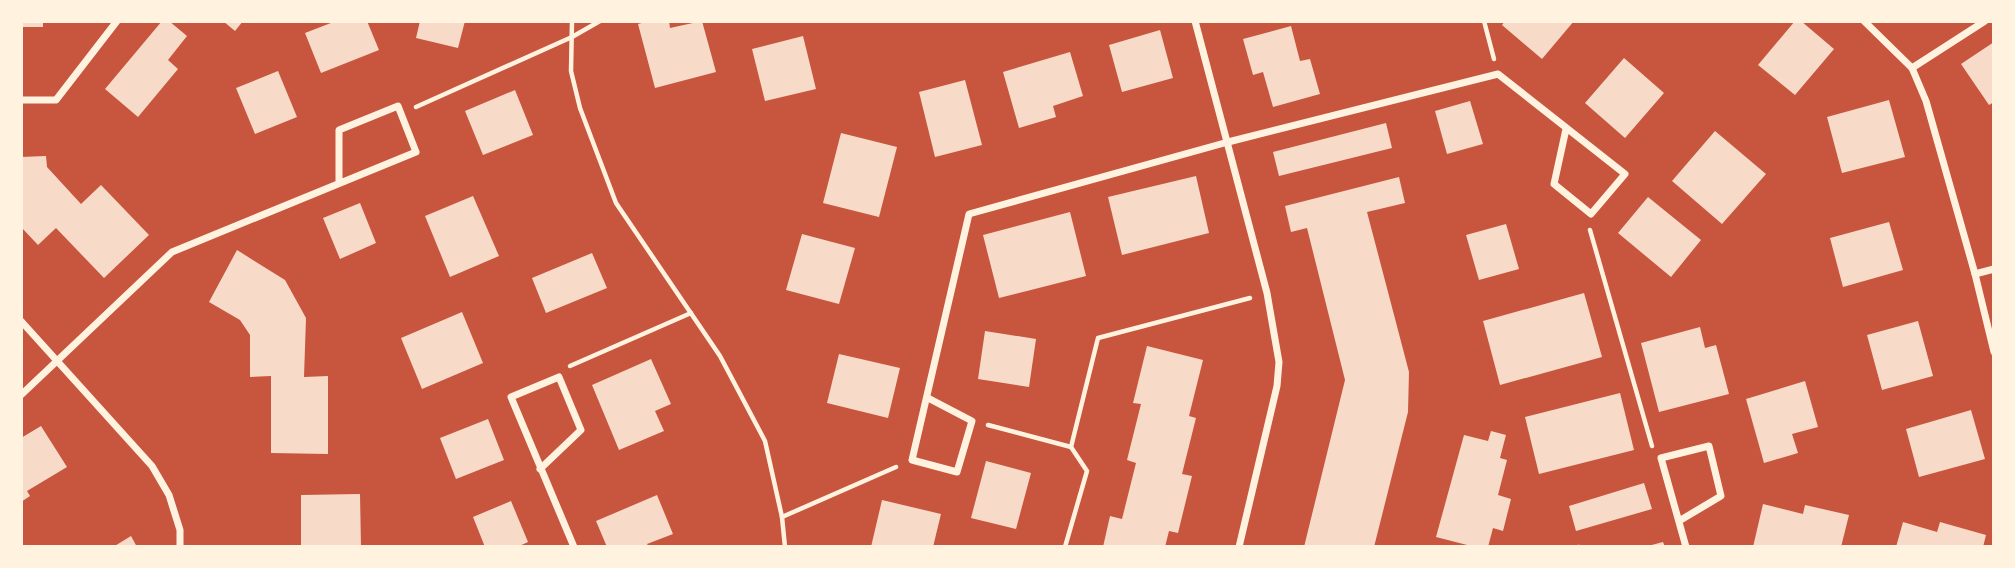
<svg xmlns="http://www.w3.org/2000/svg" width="2015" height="568" font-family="'Asap Condensed',sans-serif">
  <rect width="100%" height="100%" fill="#c8553d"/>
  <g fill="#f7dbc8">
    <rect x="21" y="21" width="22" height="6"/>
    <path d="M162,21H169L187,36L168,60L178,69L138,117L105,89Z"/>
    <path d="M223,21H243L235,31Z"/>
    <path d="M336,21H367L379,50L321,73L305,33Z"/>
    <path d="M420,21H465L458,48L416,38Z"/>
    <path d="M649,21H669L670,28L702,21L716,72L655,88L638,24Z"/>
    <path d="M1505,21H1574L1542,59L1502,25Z"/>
    <path d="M1795,21H1801L1834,49L1795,95L1758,65Z"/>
    <path d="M1291,26L1300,61L1310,59L1320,94L1273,107L1263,72L1253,75L1243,39Z"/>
    <path d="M1160,30L1173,78L1122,92L1109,45Z"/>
    <path d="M803,36L816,89L765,101L752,49Z"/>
    <path d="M1994,42V102L1989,105L1961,64Z"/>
    <path d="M1070,52L1083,96L1053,106L1056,117L1019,128L1003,72Z"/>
    <path d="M1624,58L1664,93L1625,138L1585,103Z"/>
    <path d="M278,71L297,117L255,134L236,88Z"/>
    <path d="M965,80L982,145L935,157L919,92Z"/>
    <path d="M515,90L533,135L483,155L465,111Z"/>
    <path d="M1889,100L1905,157L1842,173L1827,117Z"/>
    <path d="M1470,101L1483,144L1447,154L1435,111Z"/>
    <path d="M1386,123L1392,148L1279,176L1273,152Z"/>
    <path d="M1715,131L1766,174L1722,224L1672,181Z"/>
    <path d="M841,133L897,147L879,217L823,203Z"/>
    <path d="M46,156L47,167L81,204L101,185L149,235L104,278L56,228L38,245L21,227V157Z"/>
    <path d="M1196,176L1209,233L1122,255L1108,197Z"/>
    <path d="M1399,177L1405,203L1367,212L1409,372L1408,412L1374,547H1304L1345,380L1307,228L1291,232L1285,206Z"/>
    <path d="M473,196L499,256L450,277L425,216Z"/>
    <path d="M1648,197L1701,240L1671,277L1618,233Z"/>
    <path d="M360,203L376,243L340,259L323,218Z"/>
    <path d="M1070,212L1086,276L999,298L983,235Z"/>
    <path d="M1889,222L1903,270L1843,287L1830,238Z"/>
    <path d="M1506,224L1519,269L1479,280L1466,235Z"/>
    <path d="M802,234L855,248L839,304L786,290Z"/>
    <path d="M237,250L285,280L306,318L304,377L328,376V454L271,453V376L250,377V335L240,320L209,302Z"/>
    <path d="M592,253L607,288L546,313L532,278Z"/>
    <path d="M1584,293L1602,357L1500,385L1483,321Z"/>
    <path d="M462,312L483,363L422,389L401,338Z"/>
    <path d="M1918,321L1933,376L1882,390L1867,335Z"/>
    <path d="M1700,327L1705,348L1716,345L1729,394L1659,412L1641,343Z"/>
    <path d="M985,331L1036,339L1029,387L978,379Z"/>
    <path d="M1147,346L1203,360L1189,416L1196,418L1182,474L1192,476L1178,533L1169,531L1165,547H1103L1110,516L1122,519L1136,463L1127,460L1141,404L1133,403Z"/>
    <path d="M839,354L900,368L888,418L827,403Z"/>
    <path d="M651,359L671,404L655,411L664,431L619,450L592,385Z"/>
    <path d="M1805,381L1818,427L1792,434L1798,453L1764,463L1746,399Z"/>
    <path d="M1620,393L1634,450L1539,474L1525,417Z"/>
    <path d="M1971,410L1985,459L1919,477L1906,429Z"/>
    <path d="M488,419L504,460L456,479L440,438Z"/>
    <path d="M41,426L67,467L27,491L30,496L21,502V438Z"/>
    <path d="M1491,431L1506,435L1500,458L1507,460L1498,495L1511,499L1503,531L1493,528L1488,547H1475L1436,537L1464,435L1488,441Z"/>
    <path d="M986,461L1031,473L1016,529L971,518Z"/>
    <path d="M1644,483L1652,509L1576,531L1569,506Z"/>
    <path d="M360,494L361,547H301V495Z"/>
    <path d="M657,495L673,534L647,544L649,547H607L596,521Z"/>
    <path d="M882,500L941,514L933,547H871Z"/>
    <path d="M511,501L528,542L517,547H485L473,517Z"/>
    <path d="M1763,504L1803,514L1805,505L1849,515L1841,547H1753Z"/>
    <path d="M1903,522L1937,532L1940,522L1986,535L1983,547H1896Z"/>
    <path d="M131,536L137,547H113Z"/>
    <path d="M1663,542L1665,547H1648V546Z"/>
  </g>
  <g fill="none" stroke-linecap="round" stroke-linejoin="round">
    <g stroke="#fff3e0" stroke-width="4.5">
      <path d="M572,21L571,71L580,108L616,203L720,356L765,441L782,517L785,547"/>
      <path d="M1484,21L1494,59"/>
      <path d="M416,107L572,37L600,21"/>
      <path d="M1590,230L1652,446"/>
      <path d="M570,366L691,313"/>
      <path d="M988,425L1071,447"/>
      <path d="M782,517L896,467"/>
      <path d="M1065,547L1087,471L1071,447L1098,338L1250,298"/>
      <path d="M1578,547H1579"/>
    </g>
    <g stroke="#fff3e0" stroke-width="7">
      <path d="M1195,21L1267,293L1279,362L1277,386L1239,547"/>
      <path d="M1864,21L1912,68L1926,101L1975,274L1994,352"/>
      <path d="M1912,68L1985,21"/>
      <path d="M21,100H56L117,21"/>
      <path d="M1975,274L1994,269"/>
      <path d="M21,321L152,466L169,495L180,530V547"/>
      <path d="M21,395L172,252L416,152L398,106L339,130V183"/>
      <path d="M928,398L972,421L957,472L912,460L969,214L1228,142L1498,74L1625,174L1591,214L1554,184L1566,129"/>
      <path d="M540,469L581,430L559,377L511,397L574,547"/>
      <path d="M1679,521L1721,496L1709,446L1661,458L1686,547"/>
    </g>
  </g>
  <rect width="2015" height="568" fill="none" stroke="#fff3e0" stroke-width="46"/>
</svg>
